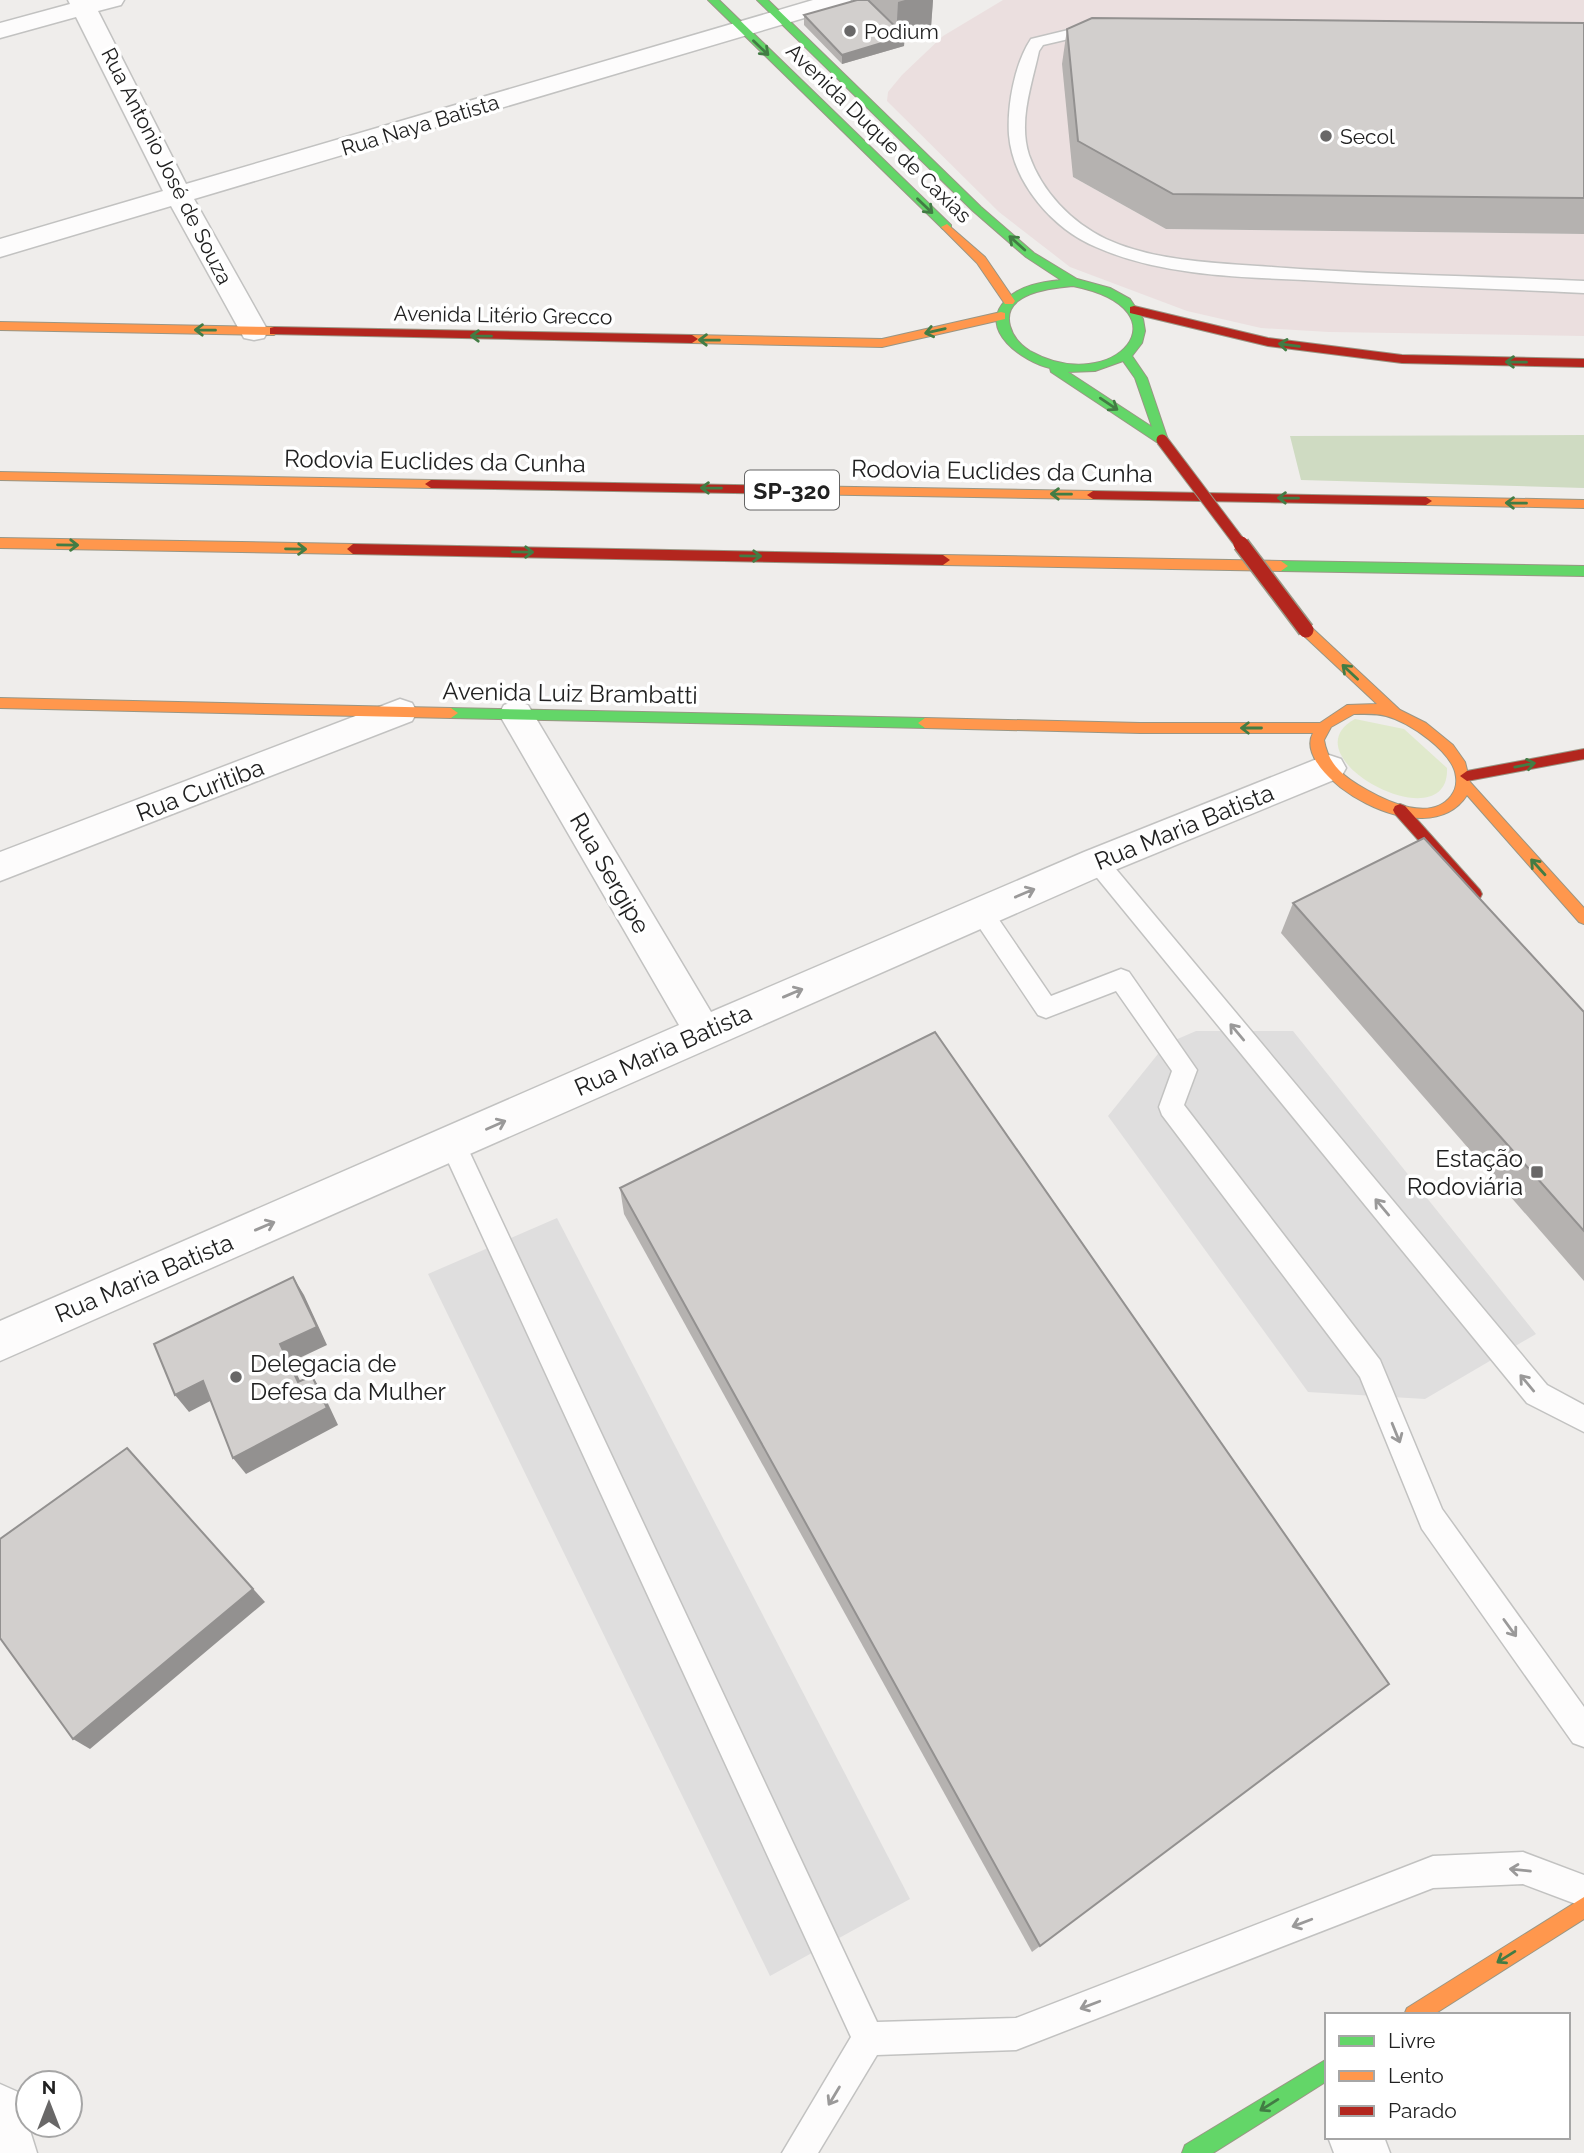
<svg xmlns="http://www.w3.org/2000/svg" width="1584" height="2153" font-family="Raleway,sans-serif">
  <rect width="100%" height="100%" fill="#efedeb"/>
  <path fill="#ebdfdf" d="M1003,0H1584V95L1073,177L1166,229L1584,234V336L1329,332L1261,328L1187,311L1070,267L999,212L887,101L888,92L902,75L943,36Z"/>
  <path fill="#e0e9cc" d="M1355,719L1404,729L1447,768C1450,844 1285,757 1355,719Z"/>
  <path fill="#cfdbc2" d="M1584,435V488L1301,480L1290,436Z"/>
  <g fill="#dfdede">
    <path d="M1196,1031H1293L1536,1334L1425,1399L1308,1392L1108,1116L1166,1044Z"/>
    <path d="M557,1218L910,1899L770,1976L428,1274Z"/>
  </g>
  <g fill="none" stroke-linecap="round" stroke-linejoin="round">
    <g stroke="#c2c2c1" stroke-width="3">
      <g id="lane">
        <path d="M1097,23L1103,25L1105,28L1103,31L1043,45L1039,51C1032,84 1018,121 1029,155C1042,192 1071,222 1106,239C1156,262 1218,263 1272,267C1376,275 1480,276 1584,281V293C1491,288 1397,286 1304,280C1236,277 1159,275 1096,247C1053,229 1013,183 1009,135C1007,105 1015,63 1031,39Z"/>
        <path d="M1097,853L1105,856L1547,1385L1584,1405V1432L1527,1403L1089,868L1086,862L1089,856Z"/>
        <path d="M981,903L989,905L1051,996L1121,969L1129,972L1197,1070L1184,1105L1380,1360L1442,1509L1584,1707V1747L1573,1743L1422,1529L1360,1377L1162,1115L1159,1107L1172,1071L1116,991L1046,1018L1038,1015L969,912L973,905Z"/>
        <path d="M453,1133L462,1136L877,2022L1016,2018L1433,1856L1523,1852L1584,1875V1907L1523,1884L1433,1888L1016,2050L877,2055L818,2153H782L851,2037L440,1144L444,1136Z"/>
      </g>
    </g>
    <g stroke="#c2c2c1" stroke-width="3">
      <g id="street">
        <path d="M68,0H124L121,5L98,11L186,184L813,0H851L848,5L194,199L268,331L264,338L254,340L244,338L240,331L171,206L0,257V239L163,191L76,17L0,38V23L70,4Z"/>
        <path d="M400,699L412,703L417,712L412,721L0,881V852Z"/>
        <path d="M516,701L528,705L711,1012L1084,852L1317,759L1329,755L1341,759L1346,768L1341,777L1110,872L0,1361V1321L679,1025L499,714L504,705Z"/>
        <path d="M0,2084L18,2092L37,2153H0Z"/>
        <path d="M1328,2137H1384L1390,2153H1334Z"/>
      </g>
    </g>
    <g stroke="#999684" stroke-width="2">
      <g id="fast">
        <path d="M708,0H719L951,225V229H943Z"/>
        <path d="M757,0H768L981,207L1034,253L1077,279L1110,288L1130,299L1143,319L1145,331L1142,343L1132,356L1147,378L1168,440L1166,443H1158L1051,372L1050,368C1024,362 976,330 1006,300C1020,285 1042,282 1061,280L1026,257L973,211ZM1073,286C1191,310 1114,398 1030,351C1020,345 1013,337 1010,326C1001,293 1051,288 1073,286ZM1123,361L1135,378L1152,427L1068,372L1095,371Z"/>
        <path d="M1281,561L1584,566V576L1281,571L1274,566Z"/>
        <path d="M451,708L925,718L932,723L925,728L451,718L444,713Z"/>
        <path d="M1327,2059V2081L1213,2153H1182L1185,2145Z"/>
      </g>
    </g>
    <g stroke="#999684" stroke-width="2">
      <g id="slow">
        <path d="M947,224L985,257L1015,301L1013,304H1005L977,263L941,227Z"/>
        <path d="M1001,312L1005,313V319L882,347L692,343L686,339L692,335L882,339Z"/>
        <path d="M0,322L274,327L280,331L274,335L0,330Z"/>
        <path d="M0,472L431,480L437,484L431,488L0,480Z"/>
        <path d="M795,486L1093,491L1099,495L1093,499L795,494L789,490Z"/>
        <path d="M1426,497L1584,500V508L1426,505L1420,501Z"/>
        <path d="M0,538L353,544L359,549L353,554L0,548Z"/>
        <path d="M943,555L1281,561L1288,566L1281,571L943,565L936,560Z"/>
        <path d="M1306,625L1311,627L1400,710L1426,723L1453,745L1465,762L1470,782L1584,908V924L1579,922L1467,795C1426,859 1290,774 1313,733H1140L925,728L918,723L925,718L1140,723H1320L1347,705L1377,704L1301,633L1299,630ZM1354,714C1365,714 1376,713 1386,716C1409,722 1454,752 1456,777C1457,784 1455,791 1451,796C1431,822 1388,802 1367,790C1345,778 1328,765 1324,740L1331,727Z"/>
        <path d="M0,698L451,708L458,713L451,718L0,708Z"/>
        <path d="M1584,1897V1919L1433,2015H1404L1407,2008Z"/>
      </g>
    </g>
    <g stroke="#999684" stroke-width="2">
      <g id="jam">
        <path d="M1134,306L1268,338L1402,355L1584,359V367L1402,363L1268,346L1130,313V307Z"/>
        <path d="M274,327L692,335L698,339L692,343L270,334V328Z"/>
        <path d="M431,480L795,486L801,490L795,494L431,488L425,484Z"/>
        <path d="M1093,491L1426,497L1432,501L1426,505L1093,499L1087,495Z"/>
        <path d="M353,544L943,555L950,560L943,565L353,554L347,549Z"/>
        <path d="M1584,749V759L1467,781L1460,776L1467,771Z"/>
        <path d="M1400,804L1405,806L1480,890L1482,894L1480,898H1470L1395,814L1393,810L1395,806Z"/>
      </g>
    </g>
    <use href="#lane" fill="#fdfcfc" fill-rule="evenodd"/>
    <use href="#street" fill="#fdfcfc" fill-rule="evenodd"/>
    <use href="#fast" fill="#63d668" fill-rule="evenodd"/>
    <use href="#slow" fill="#ff974d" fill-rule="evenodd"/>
    <use href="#jam" fill="#b3261e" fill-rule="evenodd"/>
    <g stroke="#999684" stroke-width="13" stroke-linecap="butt">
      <path id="jam-bridge-far1" d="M1162,440L1242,546"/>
    </g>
    <g stroke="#999684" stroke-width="18" stroke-linecap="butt">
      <path id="jam-bridge" d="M1241,544L1306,630"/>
    </g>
    <use href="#jam-bridge-far1" stroke="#b3261e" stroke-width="11"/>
    <use href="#jam-bridge" stroke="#b3261e" stroke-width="15"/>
  </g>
  <g fill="#b5b2b0">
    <path d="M857,0H933L931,27L904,35V46L842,64L804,25V15Z"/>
    <path d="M1584,23V234L1166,229L1073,177L1062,64L1067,29Z"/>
    <path d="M1293,903L1584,1012V1281L1281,933Z"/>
    <path d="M620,1188L1389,1684L1032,1952L624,1214Z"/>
  </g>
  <g fill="#939190">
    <path d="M905,0H933L931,27L896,38L898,2Z"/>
    <path d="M905,36L904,46L842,64V55Z"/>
    <path d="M293,1277L304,1295L327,1345L291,1362L309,1399L298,1382L280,1344Z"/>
    <path d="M312,1376L323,1393L338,1425L246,1474L233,1458Z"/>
    <path d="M203,1381L216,1398L189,1412L175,1395Z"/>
    <path d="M127,1448L265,1602L90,1749L73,1739Z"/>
  </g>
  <g fill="#d2cfcd" stroke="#939190" stroke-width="2">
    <path d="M857,0H868L905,36L842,55L804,15Z"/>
    <path d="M1092,18L1584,23V198L1173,194L1078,141L1067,29Z"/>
    <path d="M1424,838L1584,1012V1231L1293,903Z"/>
    <path d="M935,1032L1389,1684L1040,1946L620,1188Z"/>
    <path d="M293,1277L317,1327L280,1344L298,1382L312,1376L327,1408L233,1458L203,1381L175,1395L154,1344Z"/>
    <path d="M127,1448L253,1589L73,1739L0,1638V1539Z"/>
  </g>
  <defs><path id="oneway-shaft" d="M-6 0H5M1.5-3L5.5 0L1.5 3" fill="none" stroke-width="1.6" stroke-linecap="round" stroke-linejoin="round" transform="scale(1.75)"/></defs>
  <g stroke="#427c44">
    <use href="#oneway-shaft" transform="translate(761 48) rotate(44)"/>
    <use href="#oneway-shaft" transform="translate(925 206) rotate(44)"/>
    <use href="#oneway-shaft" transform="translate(1017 243) rotate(-138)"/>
    <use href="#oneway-shaft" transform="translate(205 330) rotate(-179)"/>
    <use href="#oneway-shaft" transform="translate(935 331) rotate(167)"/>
    <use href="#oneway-shaft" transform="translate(481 336) rotate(-179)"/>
    <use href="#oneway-shaft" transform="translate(709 340) rotate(-179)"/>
    <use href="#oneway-shaft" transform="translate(1289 345) rotate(-173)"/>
    <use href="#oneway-shaft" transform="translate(1516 362) rotate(-179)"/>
    <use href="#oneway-shaft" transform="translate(1109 404) rotate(34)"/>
    <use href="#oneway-shaft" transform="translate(711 488) rotate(-179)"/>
    <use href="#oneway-shaft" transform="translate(1061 494) rotate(-179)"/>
    <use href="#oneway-shaft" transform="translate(1288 498) rotate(-179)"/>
    <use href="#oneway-shaft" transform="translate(1516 503) rotate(-179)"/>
    <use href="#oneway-shaft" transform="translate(68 545) rotate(1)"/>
    <use href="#oneway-shaft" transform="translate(296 549) rotate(1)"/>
    <use href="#oneway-shaft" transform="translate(523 552) rotate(1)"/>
    <use href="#oneway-shaft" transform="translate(751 556) rotate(1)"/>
    <use href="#oneway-shaft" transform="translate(1350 672) rotate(-137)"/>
    <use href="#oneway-shaft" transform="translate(1251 728) rotate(180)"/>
    <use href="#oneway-shaft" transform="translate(1525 765) rotate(-11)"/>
    <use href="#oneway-shaft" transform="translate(1538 867) rotate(-132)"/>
    <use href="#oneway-shaft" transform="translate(1506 1957) rotate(148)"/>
    <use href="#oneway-shaft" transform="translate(1269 2105) rotate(148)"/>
  </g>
  <g stroke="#9a9999">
    <use href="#oneway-shaft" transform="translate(1025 893) rotate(-23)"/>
    <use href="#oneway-shaft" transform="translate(793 993) rotate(-23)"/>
    <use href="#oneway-shaft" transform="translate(1237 1032) rotate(-130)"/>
    <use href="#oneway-shaft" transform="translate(496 1125) rotate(-24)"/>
    <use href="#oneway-shaft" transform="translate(1382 1207) rotate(-130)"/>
    <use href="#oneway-shaft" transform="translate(265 1226) rotate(-23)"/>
    <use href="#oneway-shaft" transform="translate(1527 1383) rotate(-130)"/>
    <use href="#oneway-shaft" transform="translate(1396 1433) rotate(68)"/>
    <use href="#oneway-shaft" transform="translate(1510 1628) rotate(54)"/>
    <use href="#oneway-shaft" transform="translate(1520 1870) rotate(-174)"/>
    <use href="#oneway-shaft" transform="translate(1302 1923) rotate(159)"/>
    <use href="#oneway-shaft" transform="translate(1090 2005) rotate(159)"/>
    <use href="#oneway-shaft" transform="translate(834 2096) rotate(121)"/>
  </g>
  <g fill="#696868" stroke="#fff" stroke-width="2.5">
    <circle cx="850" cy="31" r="7"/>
    <circle cx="1326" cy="136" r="7"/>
    <rect x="1530" y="1165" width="14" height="14" rx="3.5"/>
    <circle cx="236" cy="1377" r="7"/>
  </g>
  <g text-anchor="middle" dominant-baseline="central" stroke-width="7" stroke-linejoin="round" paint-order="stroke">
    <g font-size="21" fill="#212121" stroke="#fff" text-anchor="start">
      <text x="864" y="31">Podium</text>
      <text x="1340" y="136">Secol</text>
    </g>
    <g font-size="21" fill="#212121" stroke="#fff">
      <text transform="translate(420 125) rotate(-17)">Rua Naya Batista</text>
      <text transform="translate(879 133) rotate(44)">Avenida Duque de Caxias</text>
      <text transform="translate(167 166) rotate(63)">Rua Antonio José de Souza</text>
      <text transform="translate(503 315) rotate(1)">Avenida Litério Grecco</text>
    </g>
    <rect fill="#fff" stroke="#646464" stroke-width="2" x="745" y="470.5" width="94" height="39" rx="5"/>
    <g font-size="23" font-weight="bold" fill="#212121">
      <text x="792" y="490">SP-320</text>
    </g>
    <g font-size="24" fill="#212121" stroke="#fff">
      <text transform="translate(435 461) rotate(1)">Rodovia Euclides da Cunha</text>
      <text transform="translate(1002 471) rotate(1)">Rodovia Euclides da Cunha</text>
      <text transform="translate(570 693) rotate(1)">Avenida Luiz Brambatti</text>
      <text transform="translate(200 790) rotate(-21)">Rua Curitiba</text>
      <text transform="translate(1184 827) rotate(-22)">Rua Maria Batista</text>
      <text transform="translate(610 873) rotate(60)">Rua Sergipe</text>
      <text transform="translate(663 1050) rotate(-24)">Rua Maria Batista</text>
      <text transform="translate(144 1278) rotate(-23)">Rua Maria Batista</text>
    </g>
    <g font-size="24" fill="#212121" stroke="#fff" text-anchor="end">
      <text x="1523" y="1158">Estação<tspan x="1523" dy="28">Rodoviária</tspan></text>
      <text x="250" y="1363" text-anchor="start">Delegacia de<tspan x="250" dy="28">Defesa da Mulher</tspan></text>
    </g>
  </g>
  <rect x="1325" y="2013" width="245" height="126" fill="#ffffff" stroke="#a6a6a6" stroke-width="2"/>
  <rect x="1339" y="2036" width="35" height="10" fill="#63d668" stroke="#a6a6a6" stroke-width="2"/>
  <text x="1388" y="2048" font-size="21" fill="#212121">Livre</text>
  <rect x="1339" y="2071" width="35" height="10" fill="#ff974d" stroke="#a6a6a6" stroke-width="2"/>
  <text x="1388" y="2083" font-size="21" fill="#212121">Lento</text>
  <rect x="1339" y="2106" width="35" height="10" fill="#b3261e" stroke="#a6a6a6" stroke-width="2"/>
  <text x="1388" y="2118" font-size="21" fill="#212121">Parado</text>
  <g transform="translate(49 2104)"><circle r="33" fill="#ffffff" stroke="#a6a6a6" stroke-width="2"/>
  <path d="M0-5L12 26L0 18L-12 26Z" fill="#696868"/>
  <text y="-10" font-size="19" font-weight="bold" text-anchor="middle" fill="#212121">N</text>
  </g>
</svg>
